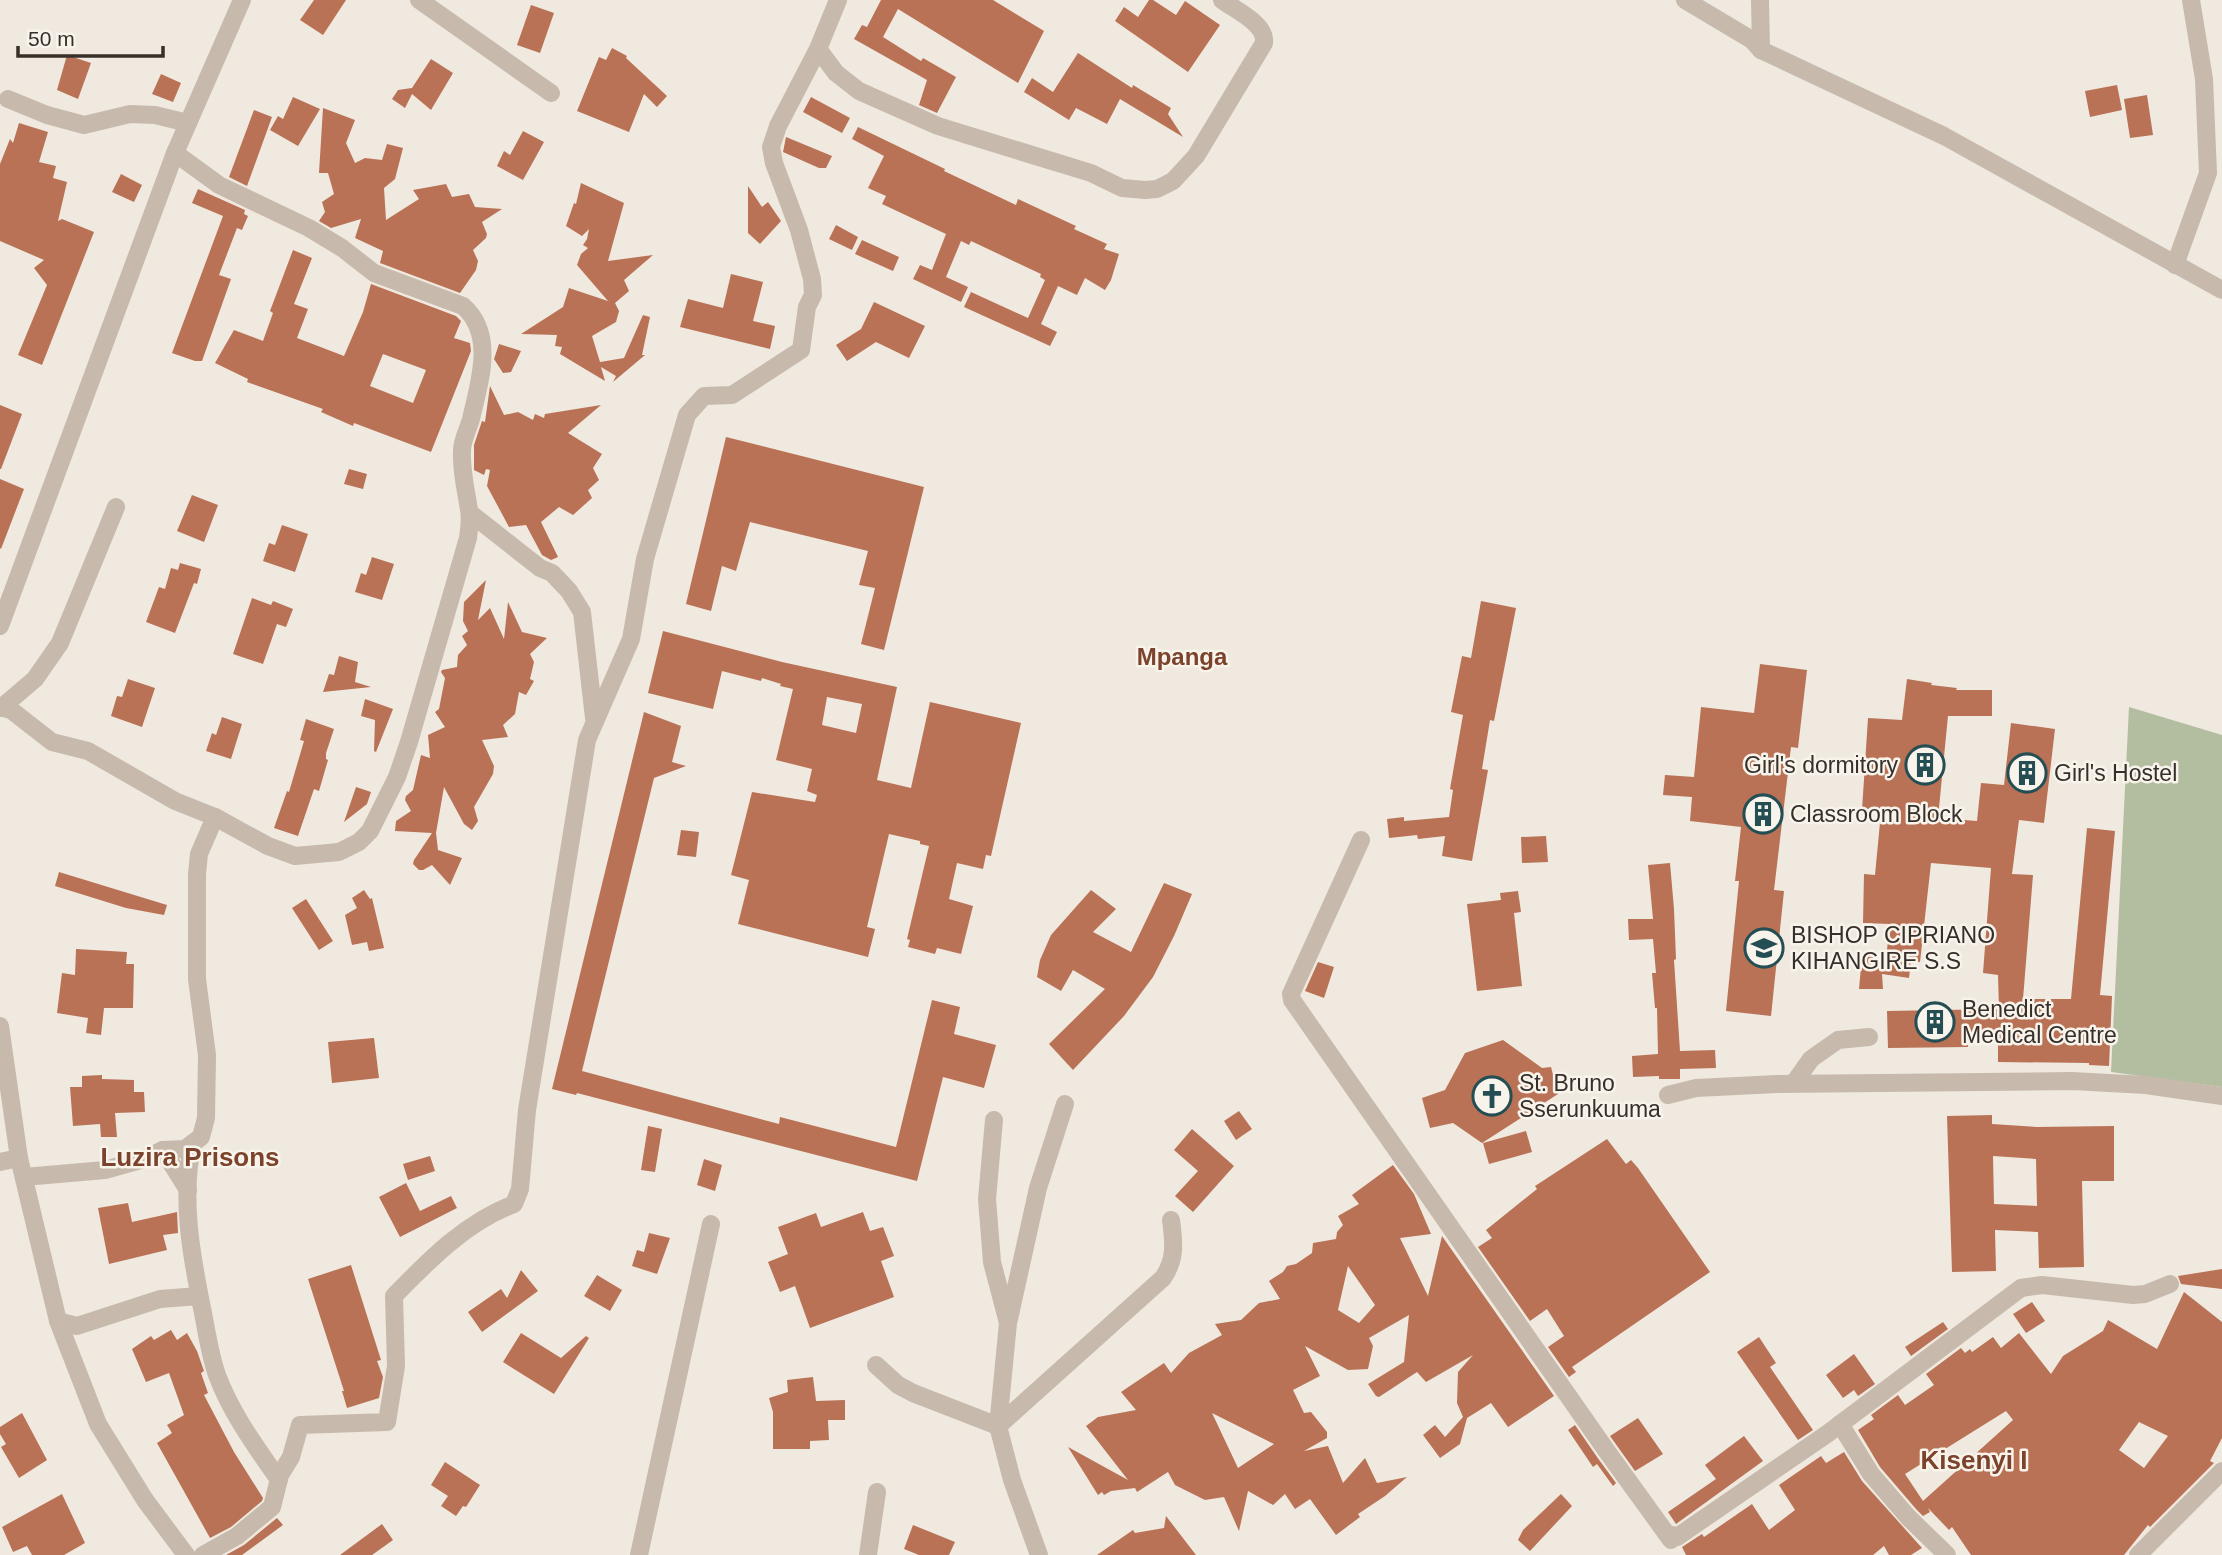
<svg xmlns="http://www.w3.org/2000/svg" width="2222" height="1555" font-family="Arial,sans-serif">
  <rect width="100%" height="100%" fill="#f0e9df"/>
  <path fill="#b3bea1" d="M2129,707L2222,735V1087L2111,1072Z"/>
  <g fill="#b97255" fill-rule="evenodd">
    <path d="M314,0H346L323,35L300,20Z"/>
    <path d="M881,0H993L1044,31L1018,83L898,9L883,37L921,61L923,58L956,77L937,113L919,105L927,80L854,39L862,25L867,27Z"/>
    <path d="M1149,0H1153L1176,15L1185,1L1220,25L1188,72L1115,21L1124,7L1138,17Z"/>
    <path d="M531,5L554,13L540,53L517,45Z"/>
    <path d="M612,48L627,56L626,58L667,96L657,107L644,94L629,132L577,111L599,57L606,60Z"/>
    <path d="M1078,53L1132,88L1133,85L1171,108L1168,114L1183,137L1120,99L1107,124L1076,108L1069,120L1024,92L1032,78L1053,92Z"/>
    <path d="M67,55L91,63L78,99L57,90Z"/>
    <path d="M431,59L453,73L431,110L412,94L405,108L392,99L398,90L412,88Z"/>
    <path d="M161,74L181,83L173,102L152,94Z"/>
    <path d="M2117,85L2122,110L2090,117L2085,91Z"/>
    <path d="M2147,95L2153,135L2130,138L2124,99Z"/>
    <path d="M293,97L320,109L298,146L270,130L278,116L283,119Z"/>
    <path d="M811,97L850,118L842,133L803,112Z"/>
    <path d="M323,108L355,120L346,143L355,163L365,158L382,160L387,144L403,148L395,179L384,188L386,220L419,199L413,190L446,184L452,197L469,194L475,207L502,209L482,222L487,234L486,238L473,250L478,261L476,270L460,293L380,263L383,251L355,238L361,219L331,228L319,221L325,212L322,202L334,194L328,173H319Z"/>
    <path d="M254,110L272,117L247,186L229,177Z"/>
    <path d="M19,123L48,132L39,162L56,166L53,178L67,182L58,221L62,219L94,232L42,365L18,355L47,285L34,268L44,260L0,241V164L10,139L13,143Z"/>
    <path d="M858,127L945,169L944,171L1016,205L1018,199L1076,226L1074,229L1107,244L1104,249L1119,254L1111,280L1105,290L1085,278L1077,295L1058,286L1041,324L1057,332L1050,346L964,307L971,292L1028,318L1045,280L1040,277L1041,274L971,241L969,245L961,241L946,277L968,287L961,302L913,279L920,265L932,270L946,234L882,204L886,196L868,188L884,156L852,139Z"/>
    <path d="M523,131L544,142L523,180L497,166L504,151L510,155Z"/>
    <path d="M786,137L832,156L826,168H819L783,152Z"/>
    <path d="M121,174L142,185L134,202L112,192Z"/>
    <path d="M581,183L624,203L608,261L653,255L624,280L629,291L615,303L619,311L616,322L592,336L600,362L624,358L643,315L650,317L642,355H645L613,382L616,376L601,367L605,381L560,354L562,347L555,346L557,335L521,334L563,307L569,288L608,301L577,265L581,254L588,248L583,245L587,239L589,229L582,236L566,226L574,203L576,204Z"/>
    <path d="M748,186L762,207L768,202L781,221L760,244L748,233Z"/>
    <path d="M198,189L245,210L244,214L248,216L242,230L237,228L219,275L231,279L202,361H195L172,353L223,216L192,203Z"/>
    <path d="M836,225L858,237L852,250L829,239Z"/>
    <path d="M862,240L899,257L893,271L855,254Z"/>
    <path d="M293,250L312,258L294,304L308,309L297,338L344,356L363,312L371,284L456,316L461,321L454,338L470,343L471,351L431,452L354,423L353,426L321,412L323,409L247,382L248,379L215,363L234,330L263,341L273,313L270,311ZM383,354L426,370L413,403L370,386Z"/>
    <path d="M731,274L763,282L753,321L775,326L770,349L680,327L688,299L723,308Z"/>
    <path d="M874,302L925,326L909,358L876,342L847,361L836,345L861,329Z"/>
    <path d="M499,344L521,351L511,372L503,373L494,359Z"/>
    <path d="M490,386L504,415L518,412L533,420L535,414L544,418L545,414L601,405L568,433L602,454L593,468L599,480L588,490L592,498L573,515L559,507L541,522L558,557L551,560L542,555L526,525L509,527L487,486L490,470L486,469L484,475L474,470V445L482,421L485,422Z"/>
    <path d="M0,405L22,414L1,469H0Z"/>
    <path d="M726,437L924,487L884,650L861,644L875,588L859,585L868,551L750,522L736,571L722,566L711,611L686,604Z"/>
    <path d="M349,469L367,474L363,489L344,484Z"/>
    <path d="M0,479L24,489L1,549L0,548Z"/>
    <path d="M192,495L218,505L204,542L177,531Z"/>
    <path d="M282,525L308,534L295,572L263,561L269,543L275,545Z"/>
    <path d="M372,557L394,564L382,600L355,592L361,573L366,575Z"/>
    <path d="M180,563L201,569L197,584L194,583L175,633L146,622L159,587L165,589L171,568L178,570Z"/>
    <path d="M486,580L478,620L490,608L504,639L508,602L522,632L547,638L530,654L534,662L530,679L534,681L526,695L519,692L515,714L503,725L508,737L482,740L494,766L493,774L474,807L478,821L472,830L464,824L444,787L436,833L438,850L462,858L450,885L432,865L423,870H419L413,864L414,860L432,833L395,831L396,821L411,811L405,800L406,796L413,790L421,755L430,758L428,735L445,727L435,712L439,709L445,678L441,672L442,670L457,667L458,655L467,645L462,636L468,631L463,621L464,602Z"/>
    <path d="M252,598L271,605L273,601L293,609L286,627L277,624L263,664L233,654Z"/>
    <path d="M1481,601L1516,608L1494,721L1490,720L1482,769L1488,770L1472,861L1442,856L1445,836L1418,839L1417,835L1389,838L1387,819L1404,817V821L1449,817L1453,790L1450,789L1463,715L1451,712L1462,656L1471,658Z"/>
    <path d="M663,631L782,662L897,687L877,780L911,788L930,702L1021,723L991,856L986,855L983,869L957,863L949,899L973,906L961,954L937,948L935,954L908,947L910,940L907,939L929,846L920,844V841L889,834L867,927L875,929L868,957L738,924L749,880L731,875L752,792L815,802L817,795L807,791L812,769L776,760L793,689L780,686L781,684L762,678L761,681L722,671L713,709L648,693ZM827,697L862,704L856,733L822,725Z"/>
    <path d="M339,656L358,662L355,682L371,687L323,692L329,674L334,675Z"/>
    <path d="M1760,664L1807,670L1798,748L1791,747L1774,890L1784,891L1771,1016L1726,1011L1739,881H1735L1741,827L1690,821L1692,797L1663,795L1665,775L1694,777L1701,707L1754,713Z"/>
    <path d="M128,679L155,688L142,727L111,716L117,696L122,697Z"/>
    <path d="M1907,679L1932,683L1931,685L1957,688L1956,690H1992V716H1948L1938,818L1977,821L1981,783L2004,785L2011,723L2055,729L2044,823L2019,820L2012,874L2033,875L2023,999H2071L2087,828L2115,831L2100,995L2112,996L2109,1066L2089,1065V1063L1998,1062V1034H1968V1047L1888,1048L1887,1011L1999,1009L1998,975L1983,973L1991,868L1931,863L1920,962L1911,961L1909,978L1882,974L1883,989H1859L1862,956L1886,958L1890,924L1863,923L1864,874L1875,875L1881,812L1862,810L1868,718L1902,720Z"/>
    <path d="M365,699L393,709L376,752L374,751L375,720L361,716Z"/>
    <path d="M644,712L681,726L672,762L686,766L654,778L582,1071L779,1124L780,1117L896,1147L932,1000L960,1007L954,1034L996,1045L984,1088L943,1077L917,1181L577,1093L576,1095L552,1089Z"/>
    <path d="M222,717L242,724L231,759L206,751L212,733L216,735Z"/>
    <path d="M306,719L334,729L326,753V759L328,760L319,791L314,789L298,836L274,828L287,791L289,792L304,741L300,740Z"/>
    <path d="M356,787L371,792L367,804L344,822Z"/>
    <path d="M681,830L699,832L696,857L677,855Z"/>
    <path d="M1546,836L1548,862L1522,863L1521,837Z"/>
    <path d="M1670,863L1674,909L1676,959L1674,960L1680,1051L1715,1050L1716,1068L1680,1069V1079H1659V1076L1633,1077L1632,1056L1658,1054L1657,1008H1655L1652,973H1656L1653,939L1629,940L1628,919H1653L1648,865Z"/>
    <path d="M59,872L167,905L164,915L126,908L55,886Z"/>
    <path d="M1164,883L1192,894L1174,936L1153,977L1124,1016L1073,1070L1049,1044L1105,989L1073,970L1061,991L1037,977L1040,960L1051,935L1091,890L1116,909L1093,932L1131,952Z"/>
    <path d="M364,890L370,899L372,898L384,948L369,951L367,942L352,945L345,915L357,908L352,898Z"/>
    <path d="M1518,891L1521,912L1514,913L1522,986L1477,991L1467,904L1501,900L1500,893Z"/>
    <path d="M306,899L333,941L319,950L292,908Z"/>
    <path d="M76,949L127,952L126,964H134L133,1008H104L101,1035L86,1033L88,1018L57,1013L62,973L75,975Z"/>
    <path d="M1318,962L1334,967L1324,998L1305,991Z"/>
    <path d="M374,1038L379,1078L332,1083L328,1042Z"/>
    <path d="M1503,1040L1542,1068L1551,1067L1558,1094L1482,1143L1453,1123L1430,1128L1422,1098L1445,1090L1465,1053Z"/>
    <path d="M102,1075V1079L134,1080V1092H144L145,1112L115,1113L117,1137H101L100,1124L73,1126L70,1087H82V1076Z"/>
    <path d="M1239,1111L1252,1129L1236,1140L1224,1121Z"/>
    <path d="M1992,1115V1124L2037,1127L2114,1126V1181H2082L2084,1267L2039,1268L2038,1232L1995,1230L1996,1271L1952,1272L1947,1116ZM1993,1156L2036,1159L2037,1206L1994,1204Z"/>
    <path d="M648,1126L662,1129L655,1172L641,1170Z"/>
    <path d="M1192,1129L1234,1166L1193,1212L1175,1196L1198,1171L1174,1150Z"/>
    <path d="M1526,1131L1532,1152L1489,1164L1483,1143Z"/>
    <path d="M1607,1139L1626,1164L1631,1160L1638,1168L1710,1272L1572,1367L1576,1372L1569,1377L1548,1347L1564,1336L1547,1309L1530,1321L1478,1247L1492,1238L1486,1230L1537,1189L1535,1186Z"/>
    <path d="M430,1156L435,1171L408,1180L403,1164Z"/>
    <path d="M704,1159L722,1165L715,1191L697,1185Z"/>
    <path d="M1393,1165L1414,1194L1431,1234L1400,1238L1428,1296L1442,1236L1554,1396L1508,1427L1491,1403L1467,1418L1460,1444L1440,1458L1423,1435L1435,1425L1445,1437L1463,1417L1457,1403L1458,1372L1473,1355L1426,1382L1417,1372L1379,1397L1376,1396L1368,1384L1404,1362L1409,1315L1369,1338L1373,1346L1368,1369L1348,1370L1305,1346L1320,1376L1293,1390L1304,1413L1311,1412L1327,1432V1438L1304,1451L1328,1446L1343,1483L1365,1458L1377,1483L1407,1477L1385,1496L1358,1514L1360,1517L1336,1535L1310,1499L1295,1509L1285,1494L1273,1505L1248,1491L1239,1531L1224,1497L1205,1500L1175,1485L1168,1472L1137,1492L1135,1488L1111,1491L1104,1495L1102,1492L1098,1495L1068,1447L1128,1480L1086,1426L1098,1417L1136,1410L1121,1392L1164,1363L1171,1373L1189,1353L1222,1335L1215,1324L1241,1320L1259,1303L1280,1299L1269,1281L1283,1272L1287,1266L1296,1264L1312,1253L1313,1243L1336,1239L1337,1232L1343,1225L1338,1216L1359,1204L1352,1195ZM1348,1266L1375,1305L1359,1323L1338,1310ZM1212,1413L1274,1444L1238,1468Z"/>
    <path d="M406,1183L420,1211L451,1196L457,1208L400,1237L379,1197Z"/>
    <path d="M128,1203L132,1222L177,1212L178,1233L163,1235L167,1250L109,1264L98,1208Z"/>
    <path d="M863,1212L870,1231L883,1227L894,1256L881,1261L894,1297L810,1328L795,1286L780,1292L768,1262L788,1254L778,1227L816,1213L821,1227Z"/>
    <path d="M649,1233L670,1238L657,1274L632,1266L637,1250L644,1252Z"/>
    <path d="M351,1265L381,1360L377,1361L383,1377L379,1398L347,1408L342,1391H344L308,1279Z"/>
    <path d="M2222,1269V1289L2181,1284L2178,1276Z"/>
    <path d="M521,1270L538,1291L482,1332L468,1312L501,1289L507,1298Z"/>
    <path d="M597,1275L622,1290L610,1311L584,1296Z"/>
    <path d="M2184,1292L2222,1322V1438L2210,1461L2214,1463L2150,1527L2148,1525L2124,1555H1971L1952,1527L1949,1530L1928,1508L1930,1512L1923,1516L1916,1509L1880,1467L1858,1430L1874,1419L1871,1415L1898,1395L1905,1405L1934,1385L1926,1374L1961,1348L1965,1353L1970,1349L1972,1352L1993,1337L2001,1348L2019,1333L2051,1374L2063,1356L2103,1331L2108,1320L2157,1349ZM2006,1411L2013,1420L1923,1501L1905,1474ZM2139,1422L2168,1436L2144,1468L2119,1450Z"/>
    <path d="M2032,1302L2045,1321L2026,1333L2013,1314Z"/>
    <path d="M1943,1322L1948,1329L1911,1356L1905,1347Z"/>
    <path d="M171,1330L177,1340L187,1333L197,1351L204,1371L201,1373L208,1393L204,1395L234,1452L263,1498L262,1501L231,1527L210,1538L157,1443L172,1433L167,1425L184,1415L169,1373L146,1382L132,1349L151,1336L154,1340Z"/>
    <path d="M521,1333L561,1358L586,1336L589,1338L554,1394L503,1362Z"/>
    <path d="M1759,1337L1776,1363L1770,1367L1813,1430L1798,1440L1737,1352Z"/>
    <path d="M1854,1354L1875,1384L1858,1396L1854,1390L1843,1398L1826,1375Z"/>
    <path d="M813,1377L816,1401L845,1400V1420H828L829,1440L810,1441V1449H773V1412L769,1398L788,1392L787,1380Z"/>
    <path d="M22,1413L47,1460L19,1478L1,1447L6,1444L0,1434V1427Z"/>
    <path d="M1638,1418L1663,1454L1635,1471L1610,1436Z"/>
    <path d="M1575,1425L1597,1457L1616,1483L1613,1486L1597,1464L1593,1467L1568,1430Z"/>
    <path d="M1744,1436L1763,1461L1676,1524L1668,1512L1716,1479L1705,1465Z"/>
    <path d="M1844,1452L1862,1481L1922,1548L1911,1555H1889L1884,1546L1873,1555H1686L1682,1547L1702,1534L1704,1537L1752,1504L1769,1530L1795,1510L1779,1485L1821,1456L1826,1463Z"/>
    <path d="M445,1462L480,1485L466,1507L463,1506L456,1516L441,1506L448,1496L431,1485Z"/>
    <path d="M62,1494L85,1543L64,1555H32L27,1546L13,1552L2,1527Z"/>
    <path d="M1561,1494L1572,1506L1530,1551L1518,1540L1523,1530Z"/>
    <path d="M1166,1516L1196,1555H1097L1133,1530L1135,1533L1164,1528Z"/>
    <path d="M277,1518L283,1525L242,1555H226L244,1545Z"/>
    <path d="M382,1524L393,1540L372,1555H340Z"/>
    <path d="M913,1525L955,1542L949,1555H919L904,1549Z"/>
  </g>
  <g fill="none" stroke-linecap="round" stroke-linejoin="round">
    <g stroke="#c7baac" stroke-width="18">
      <path d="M419,0L551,93"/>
      <path d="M1685,0L1752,40L1761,50L1944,136L2222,290"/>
      <path d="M1760,0L1761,50"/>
      <path d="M818,49L836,73L859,91L938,126L1091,173L1122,188L1145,190L1157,189L1173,181L1196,156L1264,43C1267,24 1235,10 1222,0"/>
      <path d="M8,99L47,115L84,125L130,114L155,115L188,123"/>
      <path d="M2175,265L2208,173L2204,79L2191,0"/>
      <path d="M470,513L540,568L552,573L569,591L582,612L594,718"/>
      <path d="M0,626L175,153L242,0"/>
      <path d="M0,707L11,710L52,742L88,751L175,801L215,817L268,846L295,856L339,852L359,842L370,831L397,777L409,742L468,538C469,529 471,519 469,510C466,490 461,471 462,451C462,440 468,430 471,419C479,383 496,335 463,306L374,273L342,248L309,228L219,185L175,153"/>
      <path d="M1,708L35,679L60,643L116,507"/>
      <path d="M1361,840L1291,994L1292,1000L1606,1450L1671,1540L1673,1535L1677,1537L1827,1434L2021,1288L2042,1285L2133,1295L2145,1294L2170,1284"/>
      <path d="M0,1026L19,1158L58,1321L98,1424L145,1500L186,1555"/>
      <path d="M1794,1083L1811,1059L1838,1040L1869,1037"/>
      <path d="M1668,1095L1696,1088L1777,1084L2072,1081L2146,1085L2222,1096"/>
      <path d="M994,1120L987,1199L992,1262L1008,1323L998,1426L1012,1480L1039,1555"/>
      <path d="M193,1143C180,1198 192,1259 203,1313C207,1334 210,1355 217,1375C231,1413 256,1447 279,1480"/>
      <path d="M163,1150L188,1190"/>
      <path d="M0,1162L19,1158"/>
      <path d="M24,1177L105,1170L144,1159L163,1150L185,1149L201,1137L206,1118L207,1055L197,979V874L199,854L215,817"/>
      <path d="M1009,1319L1038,1188L1065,1104"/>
      <path d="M58,1321L77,1326L160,1299L199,1296"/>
      <path d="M876,1365L898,1385L913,1393L998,1426"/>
      <path d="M1840,1424L1871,1474L1908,1517L1947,1555"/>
      <path d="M998,1426L1163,1278C1176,1259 1174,1243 1171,1220"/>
      <path d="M203,1555L237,1536L272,1507L280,1475L291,1457L300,1425L387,1422L396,1366L394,1296C429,1260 466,1222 514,1204L520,1189L527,1110L587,740L631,639L645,559L687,415L704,396L732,395L801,350L807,307L813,295L812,279L799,230L774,163L771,147L778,126L818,49L838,0"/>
      <path d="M639,1555L711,1224"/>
      <path d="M868,1555L877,1492"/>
      <path d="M2138,1555L2222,1471"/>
    </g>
  </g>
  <defs>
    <g id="building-ring" transform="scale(2.0125)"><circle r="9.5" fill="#f8f3eb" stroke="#244e53" stroke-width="1.5"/><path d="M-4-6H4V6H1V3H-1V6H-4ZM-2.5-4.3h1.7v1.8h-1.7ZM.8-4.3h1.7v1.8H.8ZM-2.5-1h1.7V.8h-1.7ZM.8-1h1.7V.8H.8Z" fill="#244e53"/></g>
    <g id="school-ring" transform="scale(2.0125)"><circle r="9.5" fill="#f8f3eb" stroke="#244e53" stroke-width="1.5"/><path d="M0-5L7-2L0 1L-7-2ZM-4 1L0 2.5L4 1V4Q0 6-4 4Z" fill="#244e53"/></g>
    <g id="church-ring" transform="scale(2.0125)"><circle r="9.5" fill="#f8f3eb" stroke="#244e53" stroke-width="1.5"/><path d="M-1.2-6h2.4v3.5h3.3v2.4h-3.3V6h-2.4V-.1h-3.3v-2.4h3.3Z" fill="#244e53"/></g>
  </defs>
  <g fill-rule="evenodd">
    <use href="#building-ring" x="1925" y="765"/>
    <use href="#building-ring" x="2027" y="773"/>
    <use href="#building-ring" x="1763" y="814"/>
    <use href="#school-ring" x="1764" y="948"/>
    <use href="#building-ring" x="1935" y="1022"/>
    <use href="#church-ring" x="1492" y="1096"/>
  </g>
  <g text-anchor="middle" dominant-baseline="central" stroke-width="5" stroke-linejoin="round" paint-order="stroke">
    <g font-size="23" fill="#362f2a" stroke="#f8f3eb" text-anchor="start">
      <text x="1898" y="765" text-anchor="end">Girl's dormitory</text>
      <text x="2054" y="773">Girl's Hostel</text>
      <text x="1790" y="814">Classroom Block</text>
      <text x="1791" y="935">BISHOP CIPRIANO<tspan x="1791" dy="26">KIHANGIRE S.S</tspan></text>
      <text x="1962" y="1009">Benedict<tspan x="1962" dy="26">Medical Centre</tspan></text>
      <text x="1519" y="1083">St. Bruno<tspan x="1519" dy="26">Sserunkuuma</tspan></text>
    </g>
    <g font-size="24" font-weight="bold" fill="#7c432c" stroke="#f8f3eb">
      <text x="1182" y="656">Mpanga</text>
    </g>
    <g font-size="26" font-weight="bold" fill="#7c432c" stroke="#f8f3eb">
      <text x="190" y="1157">Luzira Prisons</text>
      <text x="1974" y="1460">Kisenyi I</text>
    </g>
  </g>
  <path d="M18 46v10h145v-10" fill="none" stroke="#362f2a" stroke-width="3.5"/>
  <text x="28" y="46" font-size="21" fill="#362f2a" stroke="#f8f3eb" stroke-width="5" paint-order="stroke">50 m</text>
</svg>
